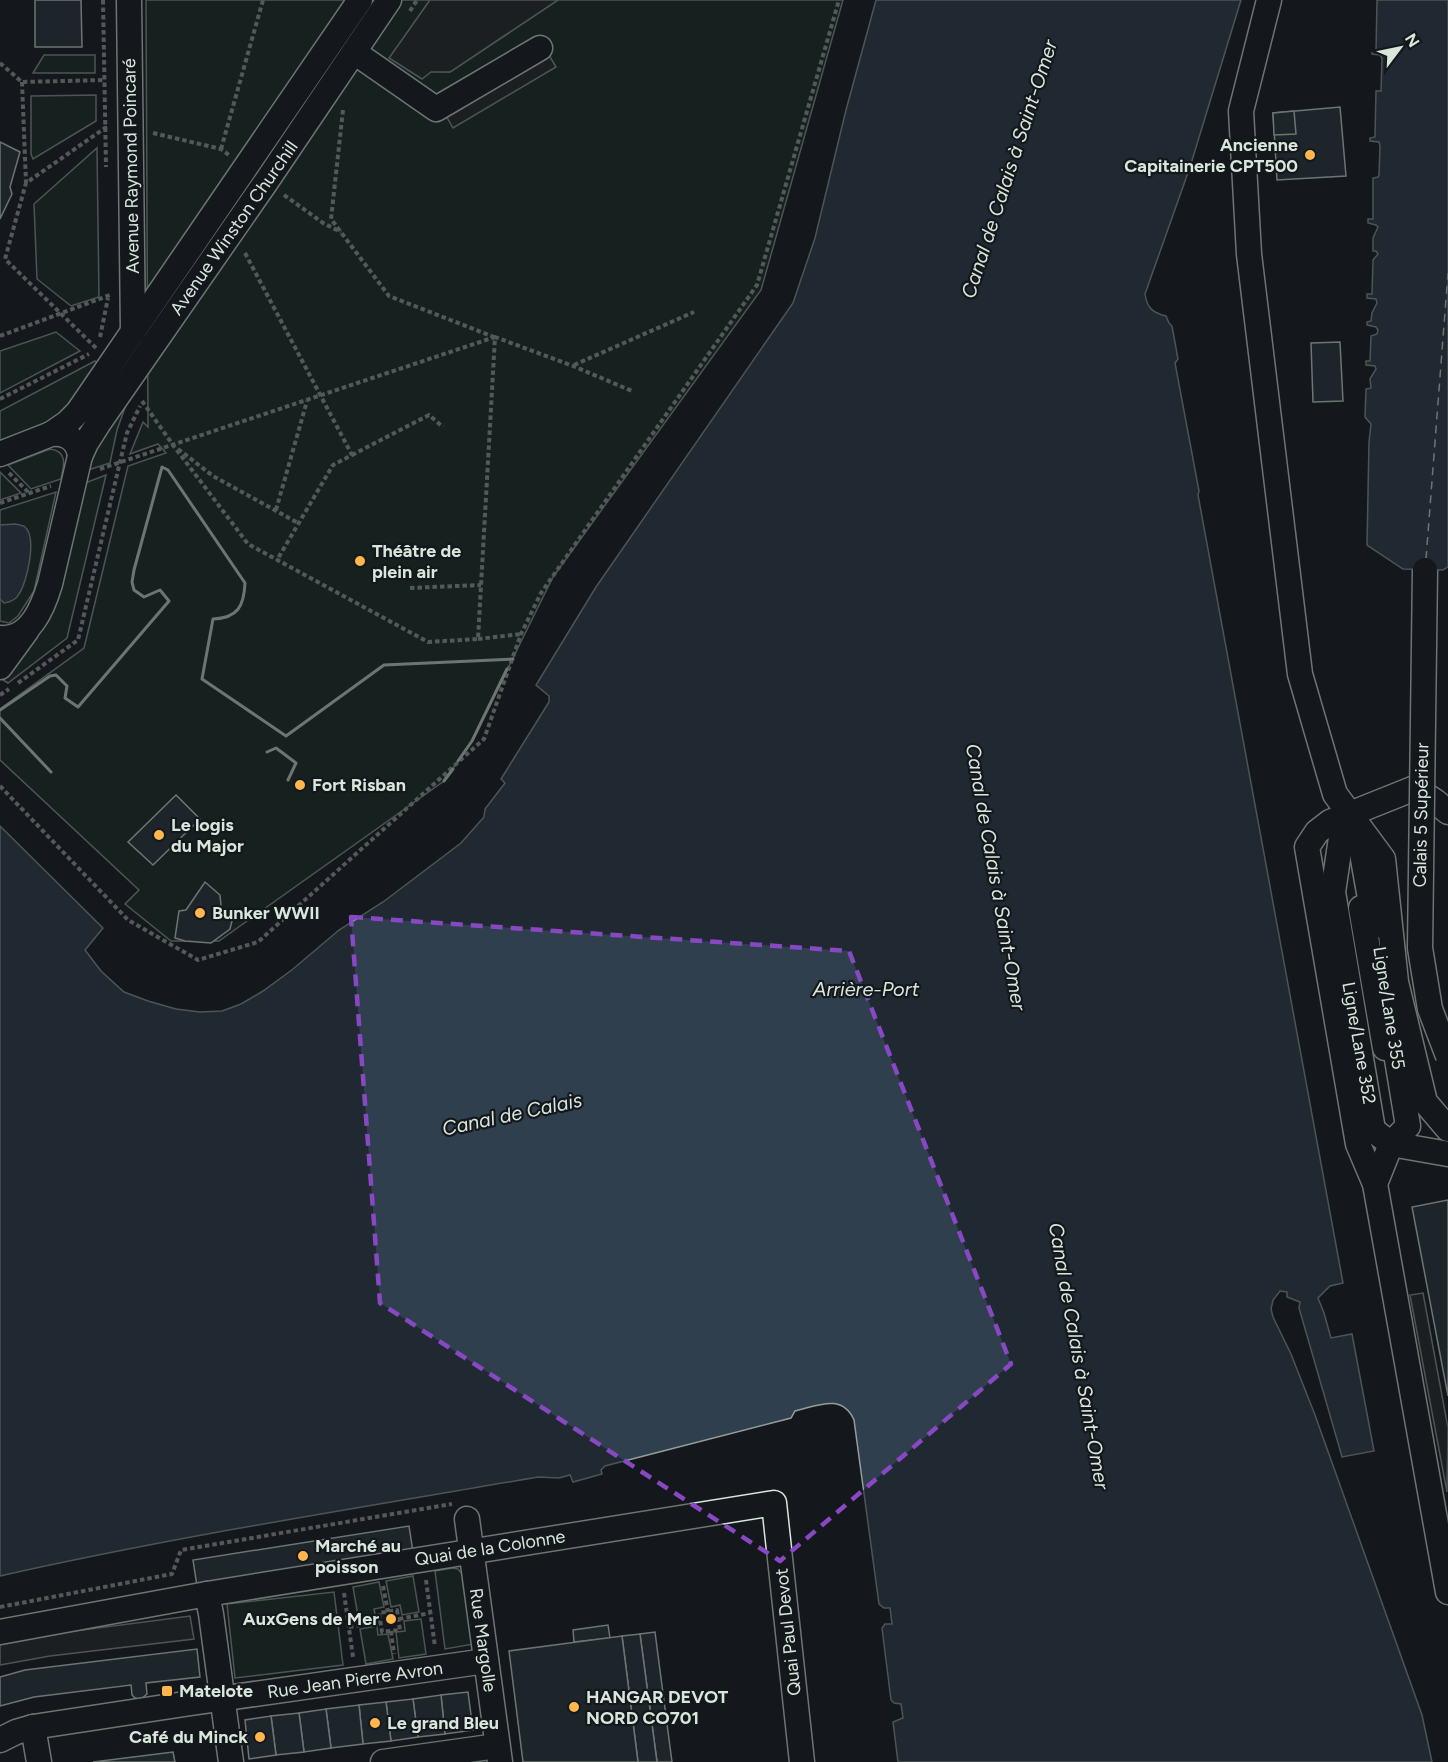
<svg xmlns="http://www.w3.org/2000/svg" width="1448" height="1762" font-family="Figtree,sans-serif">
  <rect width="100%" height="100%" fill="#14181c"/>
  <g fill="#1a2d24" stroke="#939e99" stroke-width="1.5">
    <path d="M146,0H430L390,58L431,71L450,72L558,0H843L761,290L553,577L472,741L444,781L219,941H171L125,904L139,890L0,760V709L84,648L128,466L166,453L158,444L130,454L143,422L148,427Z"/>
    <path d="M44,55H95V73H33Z"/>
    <path d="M96,95V121L33,159L31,154V96Z"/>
    <path d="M97,148L99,297L71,306L37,279L34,204Z"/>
    <path d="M56,332L80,351L0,393V351Z"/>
    <path d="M95,361L101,366L67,415L0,445V411Z"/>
    <path d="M127,402L117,430L110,463L88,470L93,452Z"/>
    <path d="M50,449C68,451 64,466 61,479L31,489L8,465Z"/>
    <path d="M0,472L21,493L0,500Z"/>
    <path d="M106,475L67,638L8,683L3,680L56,605L60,594L85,483Z"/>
    <path d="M56,492L34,591L18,616L9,623L0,621V510Z"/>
    <path d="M452,1568L458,1569L463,1575L474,1644L445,1649L435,1571Z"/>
    <path d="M413,1576L419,1612L402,1615L400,1605L391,1607L386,1581Z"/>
    <path d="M379,1582L384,1607L374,1609L376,1619L359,1622L353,1587Z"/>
    <path d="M334,1592L343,1665L235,1678L227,1604Z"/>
    <path d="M421,1619L426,1654L399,1658L396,1632L405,1631L404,1621Z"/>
    <path d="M377,1626L378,1635L388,1634L393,1659L366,1664L360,1629Z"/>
  </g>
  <g fill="#24282b" stroke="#939e99" stroke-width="1.5">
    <path d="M430,0H558L450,72H431L422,79L389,58Z"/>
    <path d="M539,38L556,67L453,128L436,98Z"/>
    <path d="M1423,1293L1448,1428L1447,1492L1410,1295Z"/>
    <path d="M190,1616L194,1639L50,1656L0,1665V1643L28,1637Z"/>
  </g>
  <g fill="#2f3f4d" stroke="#939e99" stroke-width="1.5">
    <path d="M876,0H1241L1190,167L1145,294C1147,308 1153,313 1166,316L1169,323L1172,326L1178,359L1175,363L1199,491L1198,495L1343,1283L1330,1286L1318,1298L1324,1313L1331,1338L1352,1334L1374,1451L1342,1457L1299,1308L1300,1302L1287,1297V1292L1280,1291L1273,1300L1271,1309L1273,1317L1291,1354L1315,1415L1422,1715L1432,1762H898L893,1722L903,1718L901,1704L894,1703L891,1700L882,1628L885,1624H892L890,1608H884L879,1604L854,1420C842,1393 817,1406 795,1411L791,1418L605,1466L601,1470L602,1474L573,1482L570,1475L559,1478L538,1477C358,1508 178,1536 0,1576V826L103,928L85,950L101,971L124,992L148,1001L176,1009L200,1012L222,1011L241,1004L263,991L293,969L339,930L383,902L461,843L484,817L485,809L505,783L501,779L549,702V696L536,685L596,587L793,303L815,238L846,110Z"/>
    <path d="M1377,0H1448V567L1443,570L1403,569L1367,545L1369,442L1371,424L1365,417L1366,389L1371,388L1370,379L1376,369L1375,366L1366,365V361H1370L1371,336L1377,334L1378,330L1376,327L1367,325V322L1371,321L1372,313L1377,303L1376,299L1367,298V294H1372L1373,260L1378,254L1376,251H1373V238L1378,227L1376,225L1368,223V219H1373V178L1378,177L1379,175L1380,146L1379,142L1370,141V138L1375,137L1376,91H1381L1382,58L1380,55L1372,54V51H1376Z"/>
    <path d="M15,524C16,524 23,526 24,526C38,536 27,582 19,594C16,600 11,602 4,603L0,599V525Z"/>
  </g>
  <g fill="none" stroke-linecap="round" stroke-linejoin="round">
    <path stroke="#d8e6dc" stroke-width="1.5" stroke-dasharray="8 6" stroke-linecap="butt" d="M1426,559L1448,273"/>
  </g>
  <g fill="#2c363c" stroke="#d8e6dc" stroke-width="1.5">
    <path d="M35,0H81L82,47H35Z"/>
    <path d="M1340,107L1346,176L1277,180L1273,113Z"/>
    <path d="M1294,111L1296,134L1274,135L1273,113Z"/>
    <path d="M0,142L20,152L10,187L12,194L0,219Z"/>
    <path d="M1340,342L1343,401L1313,402L1311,343Z"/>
    <path d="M176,795L200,819L153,865L128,842Z"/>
    <path d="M205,882L220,895L222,916L232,921L230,929L211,943L185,941L175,938L179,911L186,910Z"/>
    <path d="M1448,1200V1396L1412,1207Z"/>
    <path d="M409,1526L413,1552L197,1586L193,1560Z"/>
    <path d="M608,1625L610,1638L574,1642L573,1630Z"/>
    <path d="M655,1632L672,1762H657L640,1634Z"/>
    <path d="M640,1634L657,1762H638L622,1636Z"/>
    <path d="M622,1636L638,1762H523L509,1651Z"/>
    <path d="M197,1649L200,1677L146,1683L147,1694L140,1700L135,1698L132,1695L131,1685L34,1697L0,1706V1677L25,1670Z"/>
    <path d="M468,1692L473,1730L445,1734L441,1695Z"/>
    <path d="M441,1695L445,1734L418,1737L413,1699Z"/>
    <path d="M413,1699L418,1737L391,1741L386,1702Z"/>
    <path d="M386,1702L391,1741L363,1744L359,1705Z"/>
    <path d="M359,1705L363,1744L331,1748L326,1709Z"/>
    <path d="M326,1709L331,1748L304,1752L299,1713Z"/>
    <path d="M299,1713L304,1752L276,1755L271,1716Z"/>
    <path d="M271,1716L276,1755L249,1759L245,1720Z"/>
    <path d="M173,1752L175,1762H93Z"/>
  </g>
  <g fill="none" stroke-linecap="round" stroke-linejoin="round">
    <g stroke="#d8e6dc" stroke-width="27">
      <g id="minor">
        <path d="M129,0L133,332"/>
        <path d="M1269,0L1241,111L1249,254L1300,674L1335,794L1383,859L1396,982L1425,1102L1448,1129"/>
        <path d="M354,52L436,109L540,48"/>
        <path d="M51,434L67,423L78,412L360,0"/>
        <path d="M0,454L51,434C67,432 78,440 80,456L50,584C43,607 30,641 0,638"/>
        <path d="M80,456L86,443L98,424L266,182L389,0"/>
        <path d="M0,667L27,630"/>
        <path d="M1415,788L1330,822L1317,832L1307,847L1358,1144L1375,1184L1448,1592"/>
        <path d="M1415,788L1436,802L1448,812"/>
        <path d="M1358,831L1375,926"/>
        <path d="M1341,838L1333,892L1373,1130L1391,1144L1375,1184"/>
        <path d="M1361,908L1385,1048"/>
        <path d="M1391,1144L1408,1126L1392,1029"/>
        <path d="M1391,1144L1448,1154"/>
        <path d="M467,1519L500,1762"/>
        <path d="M207,1594L211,1614L231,1762"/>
        <path d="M0,1632L207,1594L774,1503L802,1762"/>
        <path d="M33,1727L39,1762"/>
        <path d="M0,1740L16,1732L33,1727L191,1703L486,1661"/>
        <path d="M383,1762L497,1746"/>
      </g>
    </g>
    <g stroke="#9da8a2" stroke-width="4" stroke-dasharray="4.5 3" stroke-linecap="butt">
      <path d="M103,0L106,167"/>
      <path d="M410,11L417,0"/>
      <path d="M0,63L22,82L104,80"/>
      <path d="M22,82L26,183"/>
      <path d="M343,110L331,219L389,296L494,337"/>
      <path d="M153,133L221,149L229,155"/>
      <path d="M221,149L263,0"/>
      <path d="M284,195L323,223L341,232"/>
      <path d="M245,253L352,455L333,465L277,560"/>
      <path d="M0,336L110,295"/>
      <path d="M100,337L108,298"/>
      <path d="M96,348L5,259L26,183L105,128H110"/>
      <path d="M574,365L694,312"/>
      <path d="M0,399L89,354"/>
      <path d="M142,401L173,445L248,544L428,642L478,639L495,337L573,366L632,391"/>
      <path d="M178,449L213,476L298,523"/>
      <path d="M352,455L429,415L443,427"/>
      <path d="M100,469L495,337"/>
      <path d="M9,473L29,493"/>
      <path d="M0,503L51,486"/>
      <path d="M276,510L307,401"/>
      <path d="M410,588L481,585"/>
      <path d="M478,639L521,634"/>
      <path d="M18,683L78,640L120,462L127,433L140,406"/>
      <path d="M0,695L9,689"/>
      <path d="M0,786L128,920L198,960L258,942L484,739L521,634L541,593L757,285L839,0"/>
      <path d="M426,1580L435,1647"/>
      <path d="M383,1586L388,1612"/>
      <path d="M344,1593L353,1657"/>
      <path d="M0,1607L172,1574L181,1550L452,1504"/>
      <path d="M397,1610L400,1630L382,1632L379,1613Z"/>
      <path d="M399,1619L430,1613"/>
      <path d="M349,1627L380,1622"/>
      <path d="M391,1631L394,1654"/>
    </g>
    <use href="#minor" stroke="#14181c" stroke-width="24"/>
    <g stroke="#d8e6dc" stroke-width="27" stroke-linecap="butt">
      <path id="minor-bridge" d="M1425,570L1420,948L1430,1009L1448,1056"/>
    </g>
    <use href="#minor-bridge" stroke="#14181c" stroke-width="24"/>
    <g stroke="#d8e6dc" stroke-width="3">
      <path d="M0,710L50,676L56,675L67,686L65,698L78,707L169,601L160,590L144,597L134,590L132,582L134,570L162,467L168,470L245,583C244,606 238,618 213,619L202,679L286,736L384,665L513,659"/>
      <path d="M0,718L51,772"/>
      <path d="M267,752L276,748L296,763L288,780"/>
      <path d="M458,761L472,741L507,669"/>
      <path d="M444,781L453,769"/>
    </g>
  </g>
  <path d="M0 0H1448V1762H0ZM351,917L849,951L1011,1364L780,1561L380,1303Z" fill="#14181c" fill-opacity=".55" fill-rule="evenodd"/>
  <path fill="none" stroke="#8948c3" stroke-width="4.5" stroke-dasharray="12 8" stroke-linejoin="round" d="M351,917L849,951L1011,1364L780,1561L380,1303Z"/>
  <g fill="#ffb74d" stroke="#14181c" stroke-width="2">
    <circle cx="1310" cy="155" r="6"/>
    <circle cx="360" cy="561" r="6"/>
    <circle cx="300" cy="785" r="6"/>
    <circle cx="159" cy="835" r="6"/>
    <circle cx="200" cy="913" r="6"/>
    <circle cx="303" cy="1556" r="6"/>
    <circle cx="391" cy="1619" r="6"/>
    <rect x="161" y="1685" width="12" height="12" rx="3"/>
    <circle cx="574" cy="1707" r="6"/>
    <circle cx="375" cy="1723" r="6"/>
    <circle cx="260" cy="1737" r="6"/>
  </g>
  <g text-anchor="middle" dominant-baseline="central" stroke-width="4.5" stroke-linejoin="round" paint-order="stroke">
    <g font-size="18" font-weight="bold" fill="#d8e6dc" stroke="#14181c" text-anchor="start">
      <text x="1298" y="145" text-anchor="end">Ancienne<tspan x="1298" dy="21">Capitainerie CPT500</tspan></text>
      <text x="372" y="551">Théâtre de<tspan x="372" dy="21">plein air</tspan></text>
      <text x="312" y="785">Fort Risban</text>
      <text x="171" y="825">Le logis<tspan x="171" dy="21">du Major</tspan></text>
      <text x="212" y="913">Bunker WWII</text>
      <text x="315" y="1546">Marché au<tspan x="315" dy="21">poisson</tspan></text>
      <text x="379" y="1619" text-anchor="end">AuxGens de Mer</text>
      <text x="179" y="1691">Matelote</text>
      <text x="586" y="1697">HANGAR DEVOT<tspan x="586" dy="21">NORD CO701</tspan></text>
      <text x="387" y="1723">Le grand Bleu</text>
      <text x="248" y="1737" text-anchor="end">Café du Minck</text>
    </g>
    <g font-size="18" fill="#d8e6dc" stroke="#14181c">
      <text transform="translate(131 166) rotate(-91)">Avenue Raymond Poincaré</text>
      <text transform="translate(234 228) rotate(-55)">Avenue Winston Churchill</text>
      <text transform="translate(1421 815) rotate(-89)">Calais 5 Supérieur</text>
      <text transform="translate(1389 1008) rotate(81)">Ligne/Lane 355</text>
      <text transform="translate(1359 1043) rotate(80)">Ligne/Lane 352</text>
      <text transform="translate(490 1548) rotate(-9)">Quai de la Colonne</text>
      <text transform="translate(788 1632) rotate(-96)">Quai Paul Devot</text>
      <text transform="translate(483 1640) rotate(82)">Rue Margolle</text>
      <text transform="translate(355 1680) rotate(-8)">Rue Jean Pierre Avron</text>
    </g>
    <g font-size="20" font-style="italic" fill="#d8e6dc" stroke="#14181c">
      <text transform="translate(1009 169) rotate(-72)">Canal de Calais à Saint-Omer</text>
      <text transform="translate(996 877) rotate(80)">Canal de Calais à Saint-Omer</text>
      <text x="866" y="989">Arrière-Port</text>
      <text transform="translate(512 1114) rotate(-12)">Canal de Calais</text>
      <text transform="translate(1079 1356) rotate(80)">Canal de Calais à Saint-Omer</text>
    </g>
  </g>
  <g transform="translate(1400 48) rotate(58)" stroke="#14181c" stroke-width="4.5" paint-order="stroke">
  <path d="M0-4.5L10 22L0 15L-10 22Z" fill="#d8e6dc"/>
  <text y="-9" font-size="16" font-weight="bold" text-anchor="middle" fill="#d8e6dc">N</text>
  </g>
</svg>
